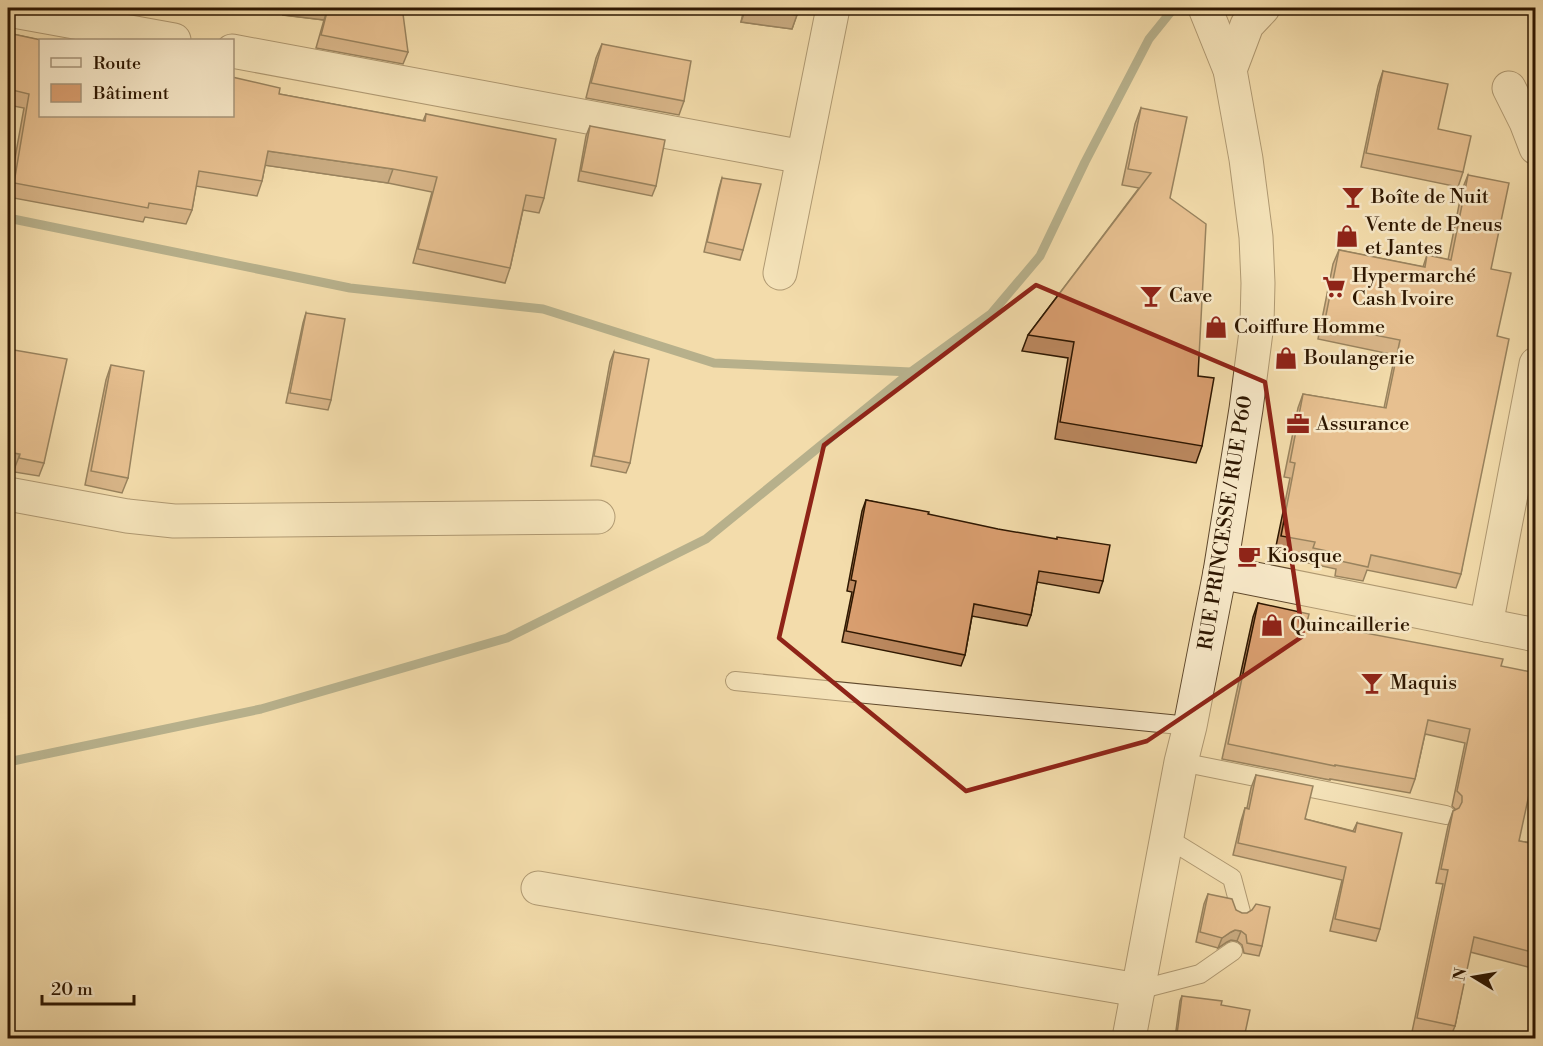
<svg xmlns="http://www.w3.org/2000/svg" width="1543" height="1046" font-family="'Libre Bodoni',serif">
  <rect width="100%" height="100%" fill="#f3dcab"/>
  <filter id="stains"><feTurbulence type="fractalNoise" baseFrequency=".00333" numOctaves="4"/><feColorMatrix values="0 0 0 0 .2 0 0 0 0 .09 0 0 0 0 .02 0 0 0 .5 -.17"/></filter>
  <radialGradient id="worn" r=".72"><stop offset=".6" stop-color="#630" stop-opacity="0"/><stop offset="1" stop-color="#630" stop-opacity=".3"/></radialGradient>
  <g fill="none" stroke-linecap="round" stroke-linejoin="round">
    <g stroke="#707a64" stroke-width="9">
      <path d="M8,218L350,288L543,309L714,363L911,372L991,314L1040,256L1085,162L1149,39L1174,8"/>
      <path d="M8,762L261,709L507,638L706,539L911,372"/>
    </g>
    <g stroke="#5f482c" stroke-width="20">
      <g id="service">
        <path d="M735,681L1190,726"/>
        <path d="M1181,762L1446,815"/>
        <path d="M1167,838L1232,878L1241,912"/>
        <path d="M1138,990L1200,974L1233,951"/>
      </g>
    </g>
    <g stroke="#5f482c" stroke-width="35">
      <g id="minor">
        <path d="M8,10L174,40"/>
        <path d="M232,51L803,157"/>
        <path d="M1230,70L1247,25L1263,8"/>
        <path d="M1509,88L1526,122L1536,148"/>
        <path d="M780,273L833,8"/>
        <path d="M8,494L127,516L174,521L598,517"/>
        <path d="M1220,572L1536,635"/>
        <path d="M1486,625L1536,364"/>
        <path d="M538,888L1138,990"/>
      </g>
    </g>
    <g stroke="#5f482c" stroke-width="35">
      <path id="tertiary" d="M1129,1038L1181,762L1190,726L1220,572L1246,409L1257,324L1258,283L1256,237L1246,159L1230,70L1205,8"/>
    </g>
    <use href="#service" stroke="#f7e8c8" stroke-width="18"/>
    <use href="#minor" stroke="#f7e8c8" stroke-width="33"/>
    <use href="#tertiary" stroke="#f7e8c8" stroke-width="33"/>
  </g>
  <g fill="#bb885f" stroke="#2e1701" stroke-width="1.5">
    <path d="M284,8H351L350,9L408,52L403,64L316,48L324,20L283,15Z"/>
    <path d="M744,8H799L792,29L741,22Z"/>
    <path d="M8,33L279,94L423,121L426,114L544,198L539,213L523,210L510,268L505,283L413,263L432,192L388,183L265,165L262,181L257,196L196,186L192,210L186,224L145,217L143,222L8,197L24,108L8,105Z"/>
    <path d="M602,44L684,101L679,115L586,98L596,58Z"/>
    <path d="M1383,71L1438,129L1463,172L1458,187L1361,167L1378,86Z"/>
    <path d="M1141,108L1170,198L1198,376L1202,446L1196,463L1055,439L1068,358L1022,351L1028,335L1139,188L1122,185L1135,124Z"/>
    <path d="M590,126L656,186L652,196L578,181L586,136Z"/>
    <path d="M1468,175L1491,269L1497,336L1461,574L1456,588L1367,570L1363,581L1335,576L1336,569L1308,563L1309,557L1275,551L1290,478L1284,477L1298,408L1303,394L1384,408L1395,355L1318,339L1333,264L1339,250L1423,267L1427,255L1448,260L1462,190Z"/>
    <path d="M722,178L743,250L740,260L704,252L719,188Z"/>
    <path d="M306,313L331,400L328,410L286,403L303,323Z"/>
    <path d="M8,349L44,463L39,476L14,472L15,467L8,466Z"/>
    <path d="M614,352L630,463L626,473L591,466L610,362Z"/>
    <path d="M111,365L128,478L122,493L85,485L106,380Z"/>
    <path d="M866,500L928,514L1103,581L1099,593L1037,582L1031,615L1027,626L972,616L965,655L961,666L842,642L852,592L847,591L862,511Z"/>
    <path d="M1536,593V616L1531,615Z"/>
    <path d="M1258,603L1307,622L1501,666L1519,841L1536,844V969L1470,952L1455,1026L1450,1038H1441L1412,1032L1443,884L1436,883L1448,826L1453,811L1456,810L1452,806L1465,743L1425,734L1415,779L1410,793L1330,779V780L1222,759L1253,617Z"/>
    <path d="M1256,775L1305,819L1353,831L1357,823L1380,929L1376,941L1330,931L1342,880L1233,855L1241,821L1245,808H1247L1251,788Z"/>
    <path d="M1208,894L1236,910L1262,946L1259,956L1244,953L1242,945L1237,941L1231,940L1227,942L1218,948L1196,942L1204,904Z"/>
    <path d="M1182,996L1244,1038H1175L1180,1001Z"/>
  </g>
  <g fill="#986f4e" stroke="#2e1701" stroke-width="1.5">
    <path d="M286,8H328L324,20L283,15Z"/>
    <path d="M746,8L797,15L792,29L741,22Z"/>
    <path d="M268,151L393,169L388,183L263,165Z"/>
    <path d="M8,452L20,454L15,467L8,466Z"/>
    <path d="M1235,930L1241,931L1237,941L1231,940L1227,942L1218,948L1222,938L1231,932Z"/>
    <path d="M1177,1034L1209,1038H1175Z"/>
  </g>
  <g fill="#d99e6f" stroke="#2e1701" stroke-width="1.5">
    <path d="M328,8H351L350,9L403,14L408,52L321,35Z"/>
    <path d="M746,8H799L797,15Z"/>
    <path d="M8,33L41,40H40V116H232V77L280,88L279,94L425,121L426,114L556,139L544,198L526,195L510,268L418,249L437,177L393,169L268,151L262,181L199,171L192,210L149,203L148,208L14,183L29,94L8,89Z"/>
    <path d="M602,44L691,61L684,101L591,83Z"/>
    <path d="M1383,71L1448,84L1438,129L1471,136L1463,172L1366,153Z"/>
    <path d="M1141,108L1187,117L1170,198L1206,224L1198,376L1214,378L1202,446L1060,422L1074,342L1028,335L1151,173L1128,169Z"/>
    <path d="M590,126L665,140L656,186L581,171Z"/>
    <path d="M1468,175L1509,183L1491,269L1511,273L1497,336L1509,339L1461,574L1371,555L1368,567L1340,561L1341,554L1313,548L1315,542L1281,536L1295,463L1290,462L1303,394L1386,408L1400,340L1324,325L1339,250L1425,267L1427,255L1451,260Z"/>
    <path d="M722,178L761,184L743,250L707,242Z"/>
    <path d="M306,313L345,319L331,400L290,393Z"/>
    <path d="M8,349L67,359L44,463L19,458L20,454L8,452Z"/>
    <path d="M614,352L649,359L630,463L594,456Z"/>
    <path d="M111,365L144,371L128,478L91,471Z"/>
    <path d="M866,500L929,512L928,514L998,529L1057,539V537L1110,545L1103,581L1039,571L1031,615L974,604L965,655L846,631L856,581L851,580Z"/>
    <path d="M1258,603L1309,614L1307,622L1503,659L1501,666L1536,673V762L1519,841L1536,844V953L1474,937L1455,1026L1417,1018L1448,870L1441,869L1453,811L1459,808L1462,802V796L1457,791L1470,729L1428,720L1415,779L1335,765V766L1228,744Z"/>
    <path d="M1256,775L1313,786L1305,819L1355,832L1357,823L1402,833L1380,929L1335,919L1346,867L1238,843L1245,808L1249,809Z"/>
    <path d="M1208,894L1232,899L1236,910L1242,913H1247L1252,910L1256,904L1270,907L1262,946L1247,943L1246,935L1241,931L1235,930L1231,932L1222,938L1200,932Z"/>
    <path d="M1182,996L1222,1001L1221,1005L1250,1010L1244,1038H1209L1177,1034Z"/>
  </g>
  <path d="M0 0H1543V1046H0ZM1036,285L1265,382L1303,636L1147,741L966,791L779,638L824,445Z" fill="#f3dcab" fill-opacity=".55" fill-rule="evenodd"/>
  <path fill="none" stroke="#8f2418" stroke-width="4.5" stroke-linejoin="round" d="M1036,285L1265,382L1303,636L1147,741L966,791L779,638L824,445Z"/>
  <defs>
    <g id="bar-bare" transform="scale(1.8)"><path d="M-6-5H6L.8 .8V4.5H3.5V6h-7V4.5H-.8V.8Z" fill="#8f2418" stroke="#f7e8c8" stroke-width="2.5" paint-order="stroke"/></g>
    <g id="shop-bare" transform="scale(1.8)"><path d="M-5-2.5h2.3a2.7 3.5 0 0 1 5.4 0H5L5.5 6h-11ZM-1.5-2.5h3a1.5 2.3 0 0 0-3 0Z" fill="#8f2418" stroke="#f7e8c8" stroke-width="2.5" paint-order="stroke"/></g>
    <g id="supermarket-bare" transform="scale(1.8)"><path d="M-6-5.5h2.5l.6 2H6L4.5 2H-2.5L-4.4-4H-6ZM-1.5 3.2a1.3 1.3 0 1 0 .1 0ZM3 3.2a1.3 1.3 0 1 0 .1 0Z" fill="#8f2418" stroke="#f7e8c8" stroke-width="2.5" paint-order="stroke"/></g>
    <g id="office-bare" transform="scale(1.8)"><path d="M-6-3h4V-5.5h4V-3h4V5H-6ZM-1-4.5V-3h2v-1.5ZM-6 0V1H6V0Z" fill="#8f2418" stroke="#f7e8c8" stroke-width="2.5" paint-order="stroke"/></g>
    <g id="cafe-bare" transform="scale(1.8)"><path d="M-5.5-4.5H6V0H3Q3 3.5 0 3.5H-2.5Q-5.5 3.5-5.5 0ZM3-3.2v2h1.7v-2ZM-6 4.5H4V6H-6Z" fill="#8f2418" stroke="#f7e8c8" stroke-width="2.5" paint-order="stroke"/></g>
  </defs>
  <g fill-rule="evenodd">
    <use href="#bar-bare" x="1353" y="197"/>
    <use href="#shop-bare" x="1347" y="236"/>
    <use href="#supermarket-bare" x="1334" y="287"/>
    <use href="#bar-bare" x="1151" y="296"/>
    <use href="#shop-bare" x="1216" y="327"/>
    <use href="#shop-bare" x="1286" y="358"/>
    <use href="#office-bare" x="1298" y="424"/>
    <use href="#cafe-bare" x="1249" y="556"/>
    <use href="#shop-bare" x="1272" y="625"/>
    <use href="#bar-bare" x="1372" y="683"/>
  </g>
  <g text-anchor="middle" dominant-baseline="central" stroke-width="5" stroke-linejoin="round" paint-order="stroke">
    <g font-size="20" fill="#2e1701" stroke="#f7e8c8" text-anchor="start">
      <text x="1371" y="197">Boîte de Nuit</text>
      <text x="1365" y="225">Vente de Pneus<tspan x="1365" dy="23">et Jantes</tspan></text>
      <text x="1352" y="276">Hypermarché<tspan x="1352" dy="23">Cash Ivoire</tspan></text>
      <text x="1169" y="296">Cave</text>
      <text x="1234" y="327">Coiffure Homme</text>
      <text x="1304" y="358">Boulangerie</text>
      <text x="1316" y="424">Assurance</text>
      <text x="1267" y="556">Kiosque</text>
      <text x="1290" y="625">Quincaillerie</text>
      <text x="1390" y="683">Maquis</text>
    </g>
    <g font-size="20" fill="#2e1701" stroke="#f7e8c8">
      <text transform="translate(1226 523) rotate(-81)">RUE PRINCESSE / RUE P60</text>
    </g>
  </g>
  <rect width="1543" height="1046" fill="none" stroke="#f3dcab" stroke-width="30"/>
  <rect x="9" y="9" width="1525" height="1028" fill="none" stroke="#2e1701" stroke-width="3"/>
  <rect x="15" y="15" width="1513" height="1016" fill="none" stroke="#2e1701" stroke-width="1.5"/>
  <rect x="39" y="39" width="195" height="78" fill="#f7e8c8" stroke="#a79478" stroke-width="1.5"/>
  <rect x="51" y="58" width="30" height="9" fill="#f7e8c8" stroke="#a79478" stroke-width="1.5"/>
  <text x="93" y="69" font-size="18" fill="#2e1701">Route</text>
  <rect x="51" y="84" width="30" height="18" fill="#d99e6f" stroke="#a79478" stroke-width="1.5"/>
  <text x="93" y="99" font-size="18" fill="#2e1701">Bâtiment</text>
  <g transform="translate(1474 977) rotate(281)" stroke="#f7e8c8" stroke-width="4.5" paint-order="stroke">
  <path d="M0-4.5L10 22L0 15L-10 22Z" fill="#2e1701"/>
  <text y="-9" font-size="16" font-weight="bold" text-anchor="middle" fill="#2e1701">N</text>
  </g>
  <path d="M42 995v9h92v-9" fill="none" stroke="#2e1701" stroke-width="3"/>
  <text x="51" y="995" font-size="18" fill="#2e1701" stroke="#f7e8c8" stroke-width="4.5" paint-order="stroke">20 m</text>
  <rect width="100%" height="100%" filter="url(#stains)"/>
  <rect width="100%" height="100%" fill="url(#worn)"/>
</svg>
